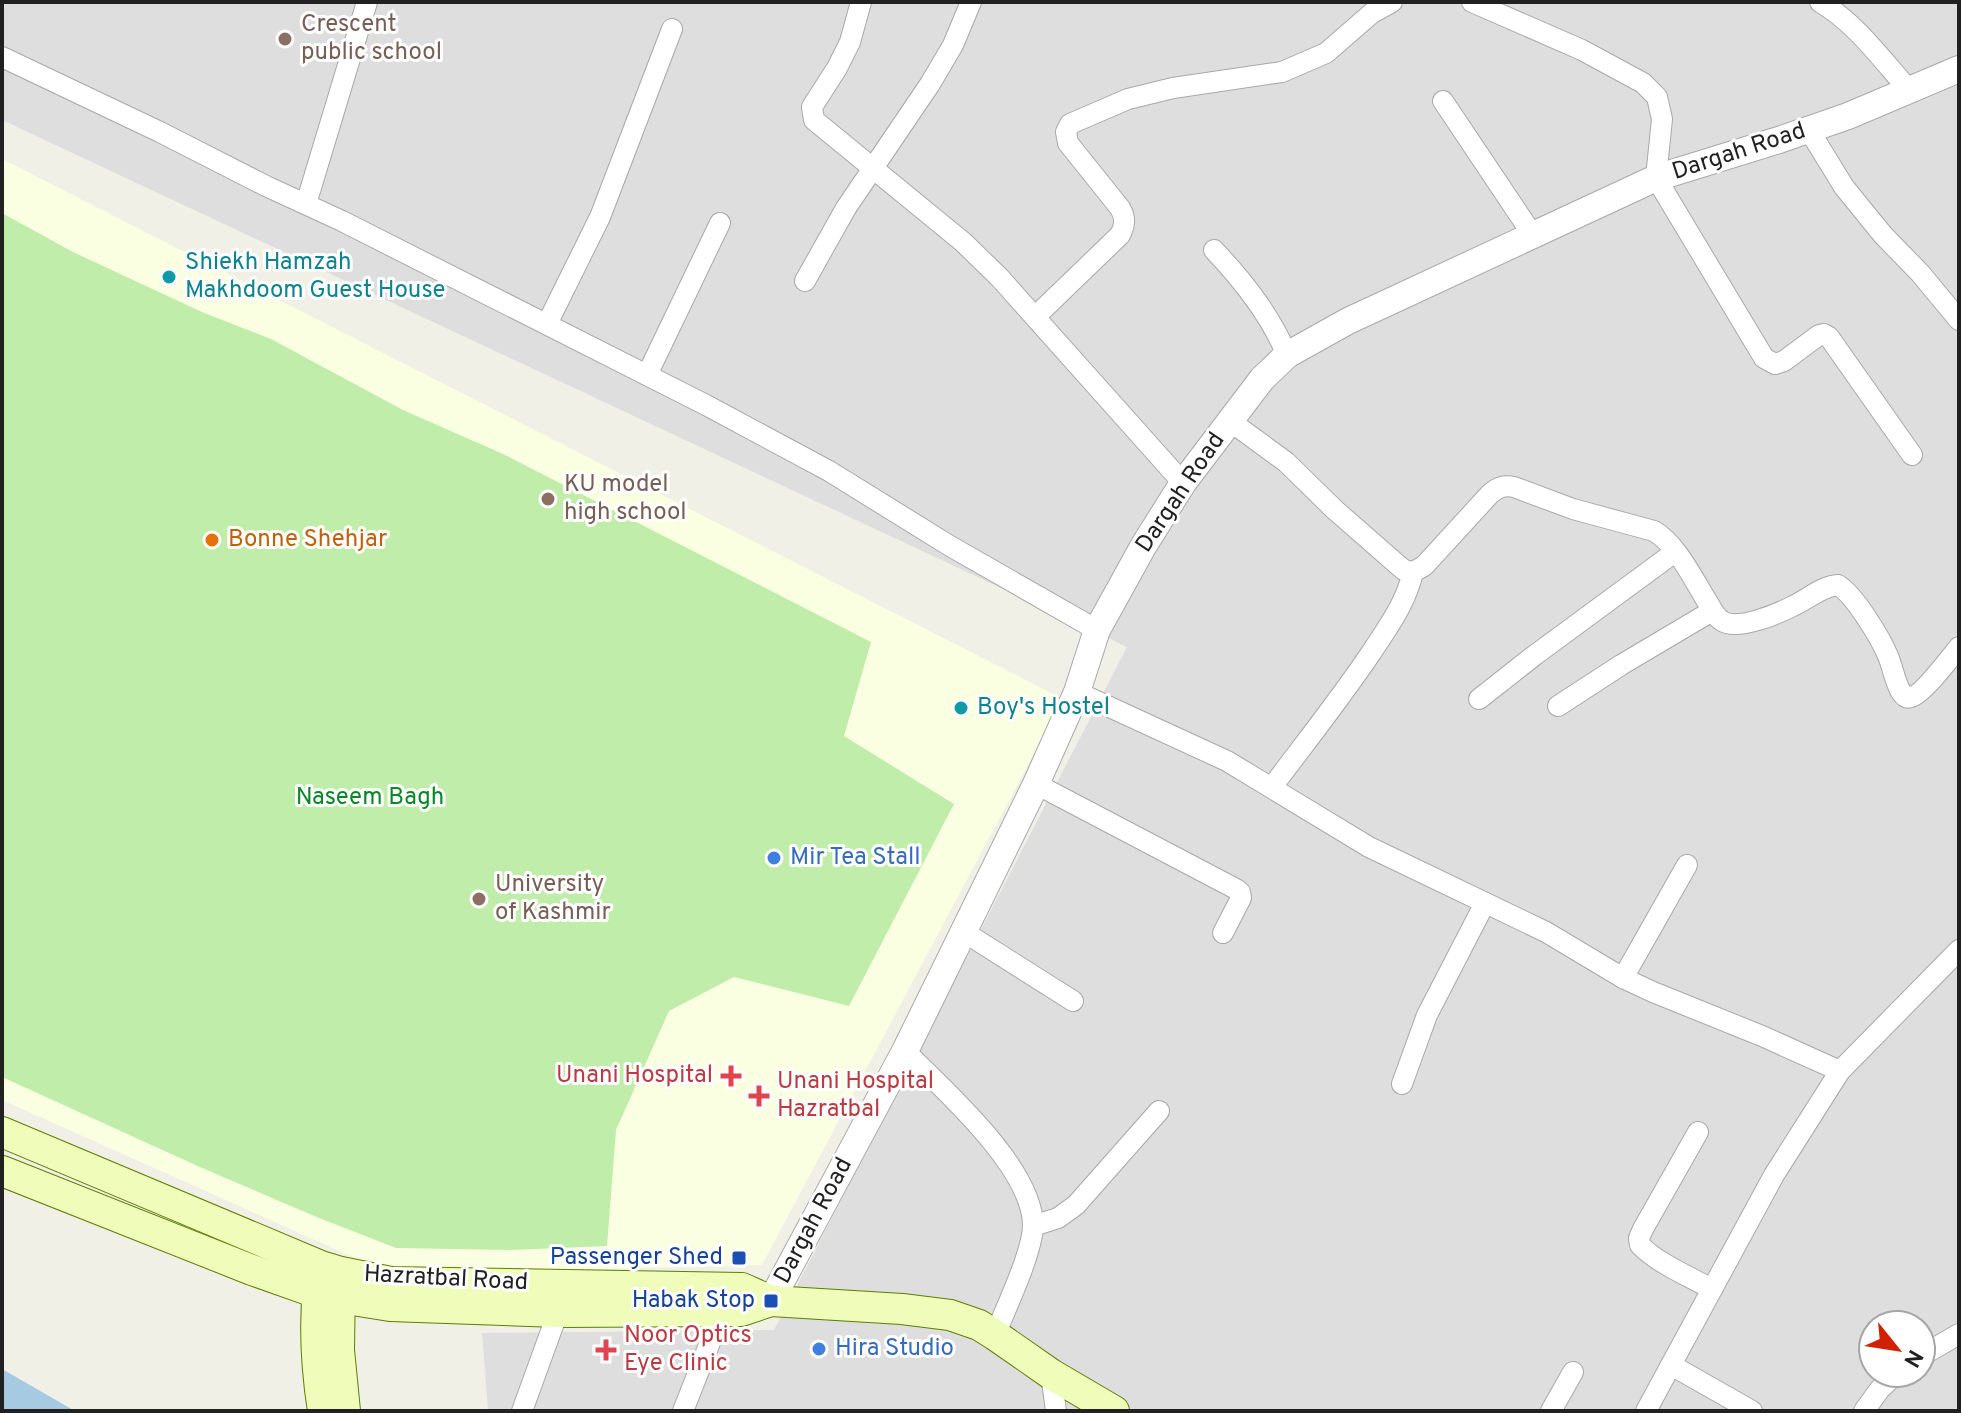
<svg xmlns="http://www.w3.org/2000/svg" width="1961" height="1413" font-family="Overpass,sans-serif">
  <rect width="100%" height="100%" fill="#f1f0e7"/>
  <path fill="#dfdede" fill-rule="evenodd" d="M2,2H1959V1411H488L482,1333L774,1330L1127,647L2,120ZM1873,1325H1921V1373H1873Z"/>
  <path fill="#faffe2" d="M2,159L1063,699L762,1265L391,1274L2,1100Z"/>
  <path fill="#c1edab" d="M2,213L73,252L202,312L271,339L403,410L503,454L871,642L844,736L954,804L849,1006L734,977L669,1011L616,1130L607,1246L512,1250L396,1248L319,1218L202,1168L2,1077Z"/>
  <path fill="#a6cae1" d="M2,1369L75,1411H2Z"/>
  <g fill="none" stroke-linecap="round" stroke-linejoin="round">
    <g stroke="#a8a8a8" stroke-width="22">
      <g id="minor">
        <path d="M861,2L850,42L837,68L812,107L814,120L963,242L1000,278L1183,483"/>
        <path d="M1472,2L1582,50L1643,83L1657,97L1662,119L1656,178L1764,358L1775,364L1784,361L1819,335L1824,334L1829,337L1912,455"/>
        <path d="M1820,2C1856,23 1882,60 1910,91"/>
        <path d="M2,57L160,132L266,186L342,221L706,405L829,471L950,546L1097,630"/>
        <path d="M1443,101L1532,234"/>
        <path d="M1809,130L1844,187L1883,235L1920,273L1959,320"/>
        <path d="M306,204L367,2"/>
        <path d="M1214,250C1244,282 1270,315 1287,355"/>
        <path d="M805,281L846,208L930,84L953,45L971,2"/>
        <path d="M1036,316L1120,235C1125,225 1126,218 1120,208L1068,143L1066,132L1070,124L1128,99L1173,88L1282,72L1326,53L1372,13L1392,2"/>
        <path d="M547,324L600,217L672,29"/>
        <path d="M647,375L720,223"/>
        <path d="M1230,421L1286,462L1335,510L1398,565L1404,570L1413,572"/>
        <path d="M1077,692L1227,761L1369,847L1546,932L1623,978L1653,992L1762,1036L1840,1071"/>
        <path d="M1479,699L1535,655L1675,552"/>
        <path d="M1558,706L1621,665L1712,611"/>
        <path d="M1036,784L1236,889L1240,892L1241,898L1223,933"/>
        <path d="M1272,787C1305,743 1340,699 1371,653C1388,627 1406,603 1413,572L1424,566L1490,494C1498,487 1504,485 1514,487L1573,509L1654,531C1678,545 1695,583 1710,606C1713,612 1716,617 1722,621C1738,631 1777,614 1793,606C1808,599 1822,586 1838,585C1854,594 1881,639 1888,656C1893,668 1895,682 1901,692C1904,696 1906,699 1911,697C1922,695 1951,657 1959,647"/>
        <path d="M964,932L1073,1001"/>
        <path d="M1623,978L1687,865"/>
        <path d="M905,1051C944,1090 1032,1167 1033,1225C1033,1251 1006,1308 995,1335"/>
        <path d="M1402,1084L1427,1015L1485,903"/>
        <path d="M1698,1132L1643,1229L1639,1238L1640,1245C1657,1263 1690,1277 1712,1289"/>
        <path d="M1033,1226L1058,1218L1076,1205L1159,1111"/>
        <path d="M1921,1356L1959,1334"/>
        <path d="M1671,1365L1752,1411"/>
        <path d="M1051,1374L1056,1411"/>
        <path d="M522,1411L558,1312"/>
        <path d="M683,1411L722,1312"/>
        <path d="M1551,1411L1573,1372"/>
        <path d="M1646,1411L1774,1175L1840,1071L1959,950"/>
        <path d="M1864,1411L1880,1389L1897,1373"/>
      </g>
    </g>
    <g stroke="#a8a8a8" stroke-width="28">
      <path id="tertiary" d="M771,1301L905,1051L1036,784L1077,692L1097,630L1144,545L1183,483L1262,379L1287,355L1348,321L1656,178L1779,140L1848,116L1959,69"/>
    </g>
    <g stroke="#5d7f00" stroke-width="32">
      <g id="secondary">
        <path d="M2,1132L321,1266L341,1272L391,1282L742,1288L771,1301L902,1309L950,1315L979,1325L995,1335L1051,1374L1114,1411"/>
        <path d="M2,1171L252,1270L317,1293L340,1298L390,1306L558,1312L741,1311L771,1301"/>
        <path d="M319,1276C314,1320 316,1367 323,1411"/>
        <path d="M340,1278L339,1350L345,1411"/>
      </g>
    </g>
    <use href="#minor" stroke="#fff" stroke-width="20"/>
    <use href="#tertiary" stroke="#fff" stroke-width="26"/>
    <use href="#secondary" stroke="#effcba" stroke-width="30"/>
  </g>
  <g fill="#8d6e63" stroke="#fff" stroke-width="3">
    <circle cx="285" cy="39" r="8"/>
    <circle cx="548" cy="499" r="8"/>
    <circle cx="479" cy="899" r="8"/>
  </g>
  <g fill="#0f9aa8" stroke="#fff" stroke-width="3">
    <circle cx="169" cy="277" r="8"/>
    <circle cx="961" cy="708" r="8"/>
  </g>
  <circle fill="#e8710a" stroke="#fff" stroke-width="3" cx="212" cy="540" r="8"/>
  <g fill="#3f7fe0" stroke="#fff" stroke-width="3">
    <circle cx="774" cy="858" r="8"/>
    <circle cx="819" cy="1349" r="8"/>
  </g>
  <g fill="#e0444e" stroke="#fff" stroke-width="3">
    <path d="M727 1064h8v8h8v8h-8v8h-8v-8h-8v-8h8z"/>
    <path d="M755 1084h8v8h8v8h-8v8h-8v-8h-8v-8h8z"/>
    <path d="M602 1338h8v8h8v8h-8v8h-8v-8h-8v-8h8z"/>
  </g>
  <g fill="#1a4fb4" stroke="#fff" stroke-width="3">
    <rect x="731" y="1250" width="16" height="16" rx="4"/>
    <rect x="763" y="1293" width="16" height="16" rx="4"/>
  </g>
  <g text-anchor="middle" dominant-baseline="central" stroke-width="6" stroke-linejoin="round" paint-order="stroke">
    <g font-size="24" fill="#785e54" stroke="#fff" text-anchor="start">
      <text x="301" y="25">Crescent<tspan x="301" dy="28">public school</tspan></text>
      <text x="564" y="485">KU model<tspan x="564" dy="28">high school</tspan></text>
      <text x="495" y="885">University<tspan x="495" dy="28">of Kashmir</tspan></text>
    </g>
    <g font-size="24" fill="#212121" stroke="#fff">
      <text transform="translate(1739 152) rotate(-18)">Dargah Road</text>
      <text transform="translate(1181 493) rotate(-56)">Dargah Road</text>
      <text transform="translate(814 1221) rotate(-62)">Dargah Road</text>
      <text transform="translate(446 1279) rotate(3)">Hazratbal Road</text>
    </g>
    <g font-size="24" fill="#0d838f" stroke="#fff" text-anchor="start">
      <text x="185" y="263">Shiekh Hamzah<tspan x="185" dy="28">Makhdoom Guest House</tspan></text>
      <text x="977" y="708">Boy's Hostel</text>
    </g>
    <g font-size="24" fill="#c56008" stroke="#fff" text-anchor="start">
      <text x="228" y="540">Bonne Shehjar</text>
    </g>
    <g font-size="24" fill="#078726" stroke="#fff">
      <text x="370" y="798">Naseem Bagh</text>
    </g>
    <g font-size="24" fill="#366cbe" stroke="#fff" text-anchor="start">
      <text x="790" y="858">Mir Tea Stall</text>
      <text x="835" y="1349">Hira Studio</text>
    </g>
    <g font-size="24" fill="#be3a42" stroke="#fff" text-anchor="start">
      <text x="713" y="1076" text-anchor="end">Unani Hospital</text>
      <text x="777" y="1082">Unani Hospital<tspan x="777" dy="28">Hazratbal</tspan></text>
      <text x="624" y="1336">Noor Optics<tspan x="624" dy="28">Eye Clinic</tspan></text>
    </g>
    <g font-size="24" fill="#164399" stroke="#fff" text-anchor="end">
      <text x="723" y="1258">Passenger Shed</text>
      <text x="755" y="1301">Habak Stop</text>
    </g>
  </g>
  <rect width="1961" height="1413" fill="none" stroke="#212121" stroke-width="8"/>
  <g transform="translate(1897 1349) rotate(120)"><circle r="38" fill="#ffffff" stroke="#a6a6a6" stroke-width="2"/>
  <path d="M0-6L14 30L0 20L-14 30Z" fill="#d12100"/>
  <text y="-12" font-size="22" font-weight="bold" text-anchor="middle" fill="#212121">N</text>
  </g>
</svg>
